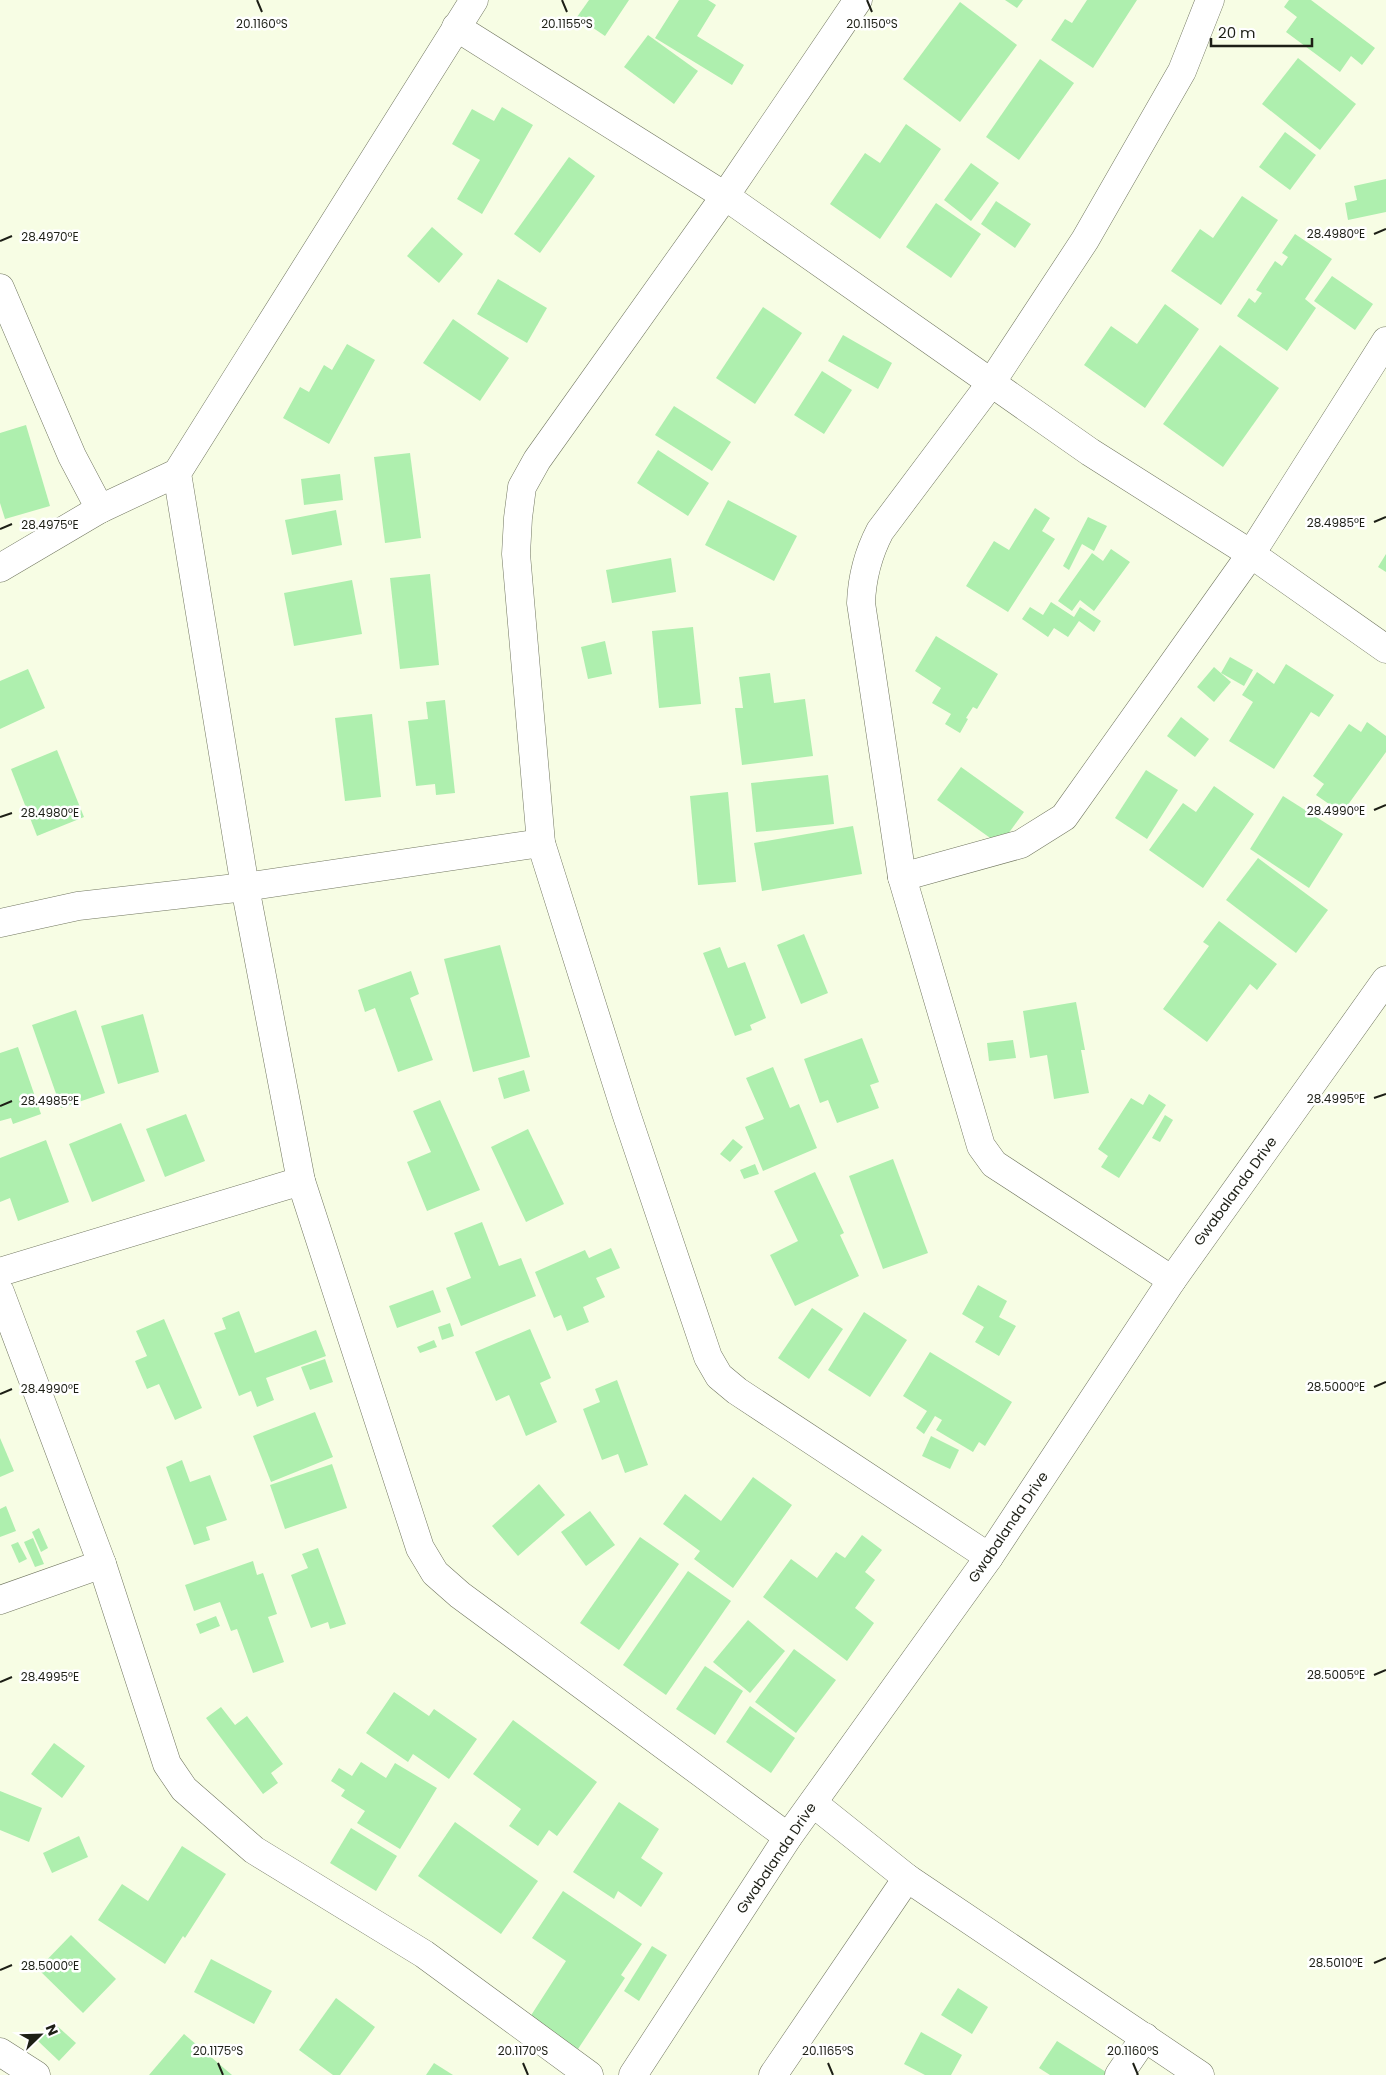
<svg xmlns="http://www.w3.org/2000/svg" width="1386" height="2075" font-family="Poppins,sans-serif">
  <rect width="100%" height="100%" fill="#f7fde4"/>
  <g fill="#aeefae">
    <path d="M589,0H629L605,36L577,17Z"/>
    <path d="M679,0H708L716,5L697,36L744,65L732,85L655,38Z"/>
    <path d="M1005,0H1023L1017,8Z"/>
    <path d="M1087,0H1137L1093,68L1051,40L1065,19L1072,23Z"/>
    <path d="M1289,0H1311L1375,48L1362,65L1351,56L1340,72L1286,32L1297,17L1284,7Z"/>
    <path d="M960,2L1017,45L960,122L903,79Z"/>
    <path d="M648,35L698,71L674,104L624,67Z"/>
    <path d="M1298,58L1356,104L1320,150L1262,104Z"/>
    <path d="M1040,59L1074,83L1019,160L986,137Z"/>
    <path d="M502,107L533,125L482,214L457,199L480,160L452,144L472,109L494,121Z"/>
    <path d="M906,124L941,149L880,239L830,204L865,153L880,163Z"/>
    <path d="M1285,132L1316,155L1290,190L1259,167Z"/>
    <path d="M569,157L595,176L540,253L514,234Z"/>
    <path d="M971,163L999,183L971,221L944,200Z"/>
    <path d="M1386,179V212L1348,220L1345,203L1357,200L1354,186Z"/>
    <path d="M1242,196L1278,220L1221,305L1171,271L1200,229L1213,238Z"/>
    <path d="M996,201L1031,224L1015,248L981,224Z"/>
    <path d="M936,203L981,234L951,278L906,247Z"/>
    <path d="M432,227L463,254L439,283L407,256Z"/>
    <path d="M1295,234L1332,259L1305,299L1316,308L1287,351L1237,316L1249,298L1255,303L1262,293L1256,290L1275,261L1282,266L1288,257L1282,253Z"/>
    <path d="M1332,276L1373,304L1355,330L1314,301Z"/>
    <path d="M498,279L547,308L527,343L477,314Z"/>
    <path d="M1165,304L1199,329L1145,408L1084,365L1111,326L1137,344Z"/>
    <path d="M763,307L802,333L755,404L716,378Z"/>
    <path d="M453,319L509,358L480,401L423,363Z"/>
    <path d="M843,335L892,363L878,389L828,361Z"/>
    <path d="M347,344L375,360L329,444L283,418L300,387L309,392L324,365L332,370Z"/>
    <path d="M1220,345L1279,388L1223,467L1163,424Z"/>
    <path d="M822,371L852,390L824,434L794,415Z"/>
    <path d="M674,406L731,442L712,471L655,435Z"/>
    <path d="M26,425L50,506L5,519L0,503V433Z"/>
    <path d="M658,450L709,483L688,516L637,483Z"/>
    <path d="M410,453L421,538L385,543L374,457Z"/>
    <path d="M340,474L343,500L304,505L301,479Z"/>
    <path d="M728,500L797,536L774,581L705,545Z"/>
    <path d="M1035,508L1050,518L1042,531L1055,539L1008,612L966,586L994,541L1009,550Z"/>
    <path d="M336,510L342,545L292,555L285,520Z"/>
    <path d="M1088,517L1107,526L1094,551L1082,544L1069,570L1063,566Z"/>
    <path d="M1111,549L1130,562L1094,611L1080,600L1072,611L1058,601L1092,553L1103,561Z"/>
    <path d="M1386,554V572L1378,567Z"/>
    <path d="M671,558L676,592L612,603L606,570Z"/>
    <path d="M430,574L439,665L400,669L390,578Z"/>
    <path d="M352,580L362,634L294,646L284,593Z"/>
    <path d="M1051,602L1074,617L1080,607L1101,621L1094,632L1079,621L1068,637L1054,628L1048,637L1022,619L1030,607L1043,615Z"/>
    <path d="M693,627L701,704L659,708L652,631Z"/>
    <path d="M936,636L998,674L977,709L973,707L966,718L968,719L960,733L945,724L951,714L932,703L941,688L915,671Z"/>
    <path d="M605,641L612,674L588,679L581,647Z"/>
    <path d="M1230,657L1253,670L1244,686L1221,673Z"/>
    <path d="M1286,664L1334,695L1319,717L1311,712L1274,769L1229,741L1253,702L1242,695L1257,672L1274,684Z"/>
    <path d="M1214,667L1231,682L1214,702L1197,687Z"/>
    <path d="M28,669L45,708L0,729V681Z"/>
    <path d="M770,673L774,703L805,699L813,756L742,765L735,708H743L739,677Z"/>
    <path d="M445,700L455,793L436,795L435,784L416,786L408,721L428,719L426,702Z"/>
    <path d="M372,714L381,797L345,801L335,718Z"/>
    <path d="M1181,717L1209,739L1195,757L1167,736Z"/>
    <path d="M1367,722L1386,736V752L1342,813L1316,795L1324,784L1313,776L1349,724L1361,732Z"/>
    <path d="M57,750L84,817L37,836L11,769Z"/>
    <path d="M961,767L1024,812L1000,845L937,800Z"/>
    <path d="M1146,770L1178,790L1147,839L1115,818Z"/>
    <path d="M828,775L834,824L756,832L751,783Z"/>
    <path d="M1214,786L1254,814L1203,888L1149,850L1183,803L1196,812Z"/>
    <path d="M728,792L736,882L698,885L690,796Z"/>
    <path d="M1283,796L1343,834L1309,888L1250,849Z"/>
    <path d="M853,826L862,874L762,891L754,843Z"/>
    <path d="M1258,858L1328,910L1296,953L1226,900Z"/>
    <path d="M1219,921L1277,964L1257,990L1250,984L1207,1042L1163,1009L1209,946L1203,942Z"/>
    <path d="M804,934L828,993L801,1004L777,945Z"/>
    <path d="M500,945L530,1057L473,1072L444,959Z"/>
    <path d="M720,947L728,968L745,962L766,1018L750,1025L752,1030L735,1036L703,953Z"/>
    <path d="M411,971L419,994L410,998L433,1060L398,1072L375,1008L365,1012L358,990Z"/>
    <path d="M1076,1002L1085,1050H1081L1089,1093L1054,1099L1047,1055L1030,1058L1023,1011Z"/>
    <path d="M76,1010L105,1093L61,1108L32,1025Z"/>
    <path d="M143,1014L159,1072L118,1084L101,1026Z"/>
    <path d="M862,1038L879,1082L870,1085L879,1108L837,1123L828,1100L820,1103L804,1059Z"/>
    <path d="M1013,1040L1016,1058L989,1061L987,1043Z"/>
    <path d="M18,1047L41,1114L13,1124L11,1118L0,1121V1053Z"/>
    <path d="M773,1067L790,1108L799,1104L817,1148L763,1171L745,1127L764,1119L746,1078Z"/>
    <path d="M524,1070L530,1091L504,1099L498,1078Z"/>
    <path d="M1149,1094L1166,1105L1119,1178L1101,1167L1108,1156L1098,1149L1131,1098L1143,1105Z"/>
    <path d="M440,1100L480,1190L427,1211L407,1162L431,1152L413,1111Z"/>
    <path d="M186,1114L205,1161L165,1177L146,1129Z"/>
    <path d="M1165,1115L1173,1120L1160,1142L1152,1138Z"/>
    <path d="M121,1123L145,1181L92,1202L69,1144Z"/>
    <path d="M528,1129L564,1204L526,1222L491,1147Z"/>
    <path d="M733,1139L743,1147L730,1162L720,1154Z"/>
    <path d="M46,1140L69,1202L18,1221L10,1198L0,1202V1158Z"/>
    <path d="M893,1159L928,1253L883,1269L849,1176Z"/>
    <path d="M755,1164L759,1174L744,1179L740,1170Z"/>
    <path d="M815,1172L844,1233L840,1235L859,1276L795,1306L770,1255L798,1241L774,1191Z"/>
    <path d="M482,1222L499,1266L521,1258L536,1296L461,1326L446,1288L471,1278L454,1233Z"/>
    <path d="M611,1248L620,1268L596,1278L605,1297L583,1307L589,1322L567,1331L561,1315L554,1318L535,1272L585,1250L589,1258Z"/>
    <path d="M978,1285L1007,1301L999,1317L1016,1326L999,1356L975,1342L984,1327L962,1314Z"/>
    <path d="M433,1290L441,1312L397,1328L389,1306Z"/>
    <path d="M812,1308L843,1329L809,1379L778,1358Z"/>
    <path d="M239,1311L255,1353L316,1330L326,1356L266,1378L274,1400L257,1407L251,1391L239,1396L214,1333L226,1329L222,1318Z"/>
    <path d="M864,1312L907,1340L870,1397L828,1370Z"/>
    <path d="M164,1319L202,1408L175,1420L159,1384L147,1389L135,1361L147,1356L136,1331Z"/>
    <path d="M450,1323L454,1336L442,1340L438,1327Z"/>
    <path d="M530,1329L551,1378L540,1383L557,1422L526,1436L509,1395L496,1401L475,1352Z"/>
    <path d="M434,1340L437,1347L420,1353L417,1347Z"/>
    <path d="M930,1352L1012,1402L985,1446L979,1442L973,1452L936,1430L942,1420L935,1416L924,1434L916,1428L927,1411L903,1396Z"/>
    <path d="M325,1359L333,1382L310,1390L301,1367Z"/>
    <path d="M617,1380L648,1465L625,1473L618,1454L602,1460L583,1409L600,1402L595,1389Z"/>
    <path d="M315,1412L333,1457L271,1482L253,1436Z"/>
    <path d="M931,1436L959,1450L950,1469L922,1456Z"/>
    <path d="M0,1438L14,1471L0,1477Z"/>
    <path d="M182,1460L190,1482L210,1475L227,1520L206,1527L210,1540L194,1545L166,1467Z"/>
    <path d="M332,1464L347,1508L285,1529L270,1485Z"/>
    <path d="M753,1477L792,1505L733,1588L694,1559L700,1551L663,1524L685,1494L721,1521Z"/>
    <path d="M539,1484L565,1515L518,1556L492,1526Z"/>
    <path d="M6,1506L16,1531L0,1537V1509Z"/>
    <path d="M590,1511L615,1545L586,1566L561,1532Z"/>
    <path d="M39,1528L48,1548L41,1552L32,1532Z"/>
    <path d="M862,1535L882,1550L865,1572L875,1580L855,1608L874,1623L847,1661L763,1597L791,1559L817,1578L836,1552L845,1558Z"/>
    <path d="M640,1537L679,1564L619,1650L580,1623Z"/>
    <path d="M33,1538L44,1564L35,1567L24,1542Z"/>
    <path d="M18,1542L27,1559L19,1563L11,1545Z"/>
    <path d="M318,1548L346,1624L330,1629L328,1622L311,1628L291,1575L308,1568L302,1554Z"/>
    <path d="M253,1561L257,1575L263,1573L277,1614L268,1617L284,1662L253,1673L237,1629L231,1631L220,1602L194,1611L185,1585Z"/>
    <path d="M688,1571L731,1601L666,1695L623,1665Z"/>
    <path d="M216,1616L220,1626L200,1634L196,1624Z"/>
    <path d="M748,1620L785,1651L750,1693L713,1662Z"/>
    <path d="M794,1649L836,1680L796,1733L755,1702Z"/>
    <path d="M705,1666L743,1691L715,1735L676,1709Z"/>
    <path d="M394,1692L429,1716L434,1709L477,1739L449,1779L413,1754L408,1762L366,1733Z"/>
    <path d="M750,1706L795,1738L771,1773L726,1742Z"/>
    <path d="M221,1707L235,1725L247,1716L283,1764L271,1773L278,1783L263,1794L206,1718Z"/>
    <path d="M513,1720L597,1782L557,1836L549,1830L538,1846L509,1826L521,1809L473,1774Z"/>
    <path d="M54,1743L85,1766L62,1798L31,1774Z"/>
    <path d="M361,1762L386,1778L395,1763L437,1788L400,1849L357,1823L365,1811L341,1796L345,1790L331,1781L339,1768L352,1776Z"/>
    <path d="M0,1791L42,1808L29,1842L0,1830Z"/>
    <path d="M619,1802L659,1829L641,1858L663,1873L641,1907L618,1891L614,1899L573,1872Z"/>
    <path d="M455,1822L538,1881L501,1934L418,1876Z"/>
    <path d="M351,1828L397,1856L376,1891L330,1863Z"/>
    <path d="M79,1836L88,1857L52,1873L43,1853Z"/>
    <path d="M182,1846L226,1874L185,1938L183,1936L165,1964L98,1920L122,1884L148,1901Z"/>
    <path d="M563,1891L642,1944L621,1975L625,1978L578,2049L530,2017L566,1961L532,1938Z"/>
    <path d="M71,1935L116,1979L83,2013L38,1969Z"/>
    <path d="M652,1946L667,1955L639,2001L624,1991Z"/>
    <path d="M211,1959L272,1991L254,2024L194,1992Z"/>
    <path d="M958,1988L988,2007L972,2034L941,2015Z"/>
    <path d="M336,1998L375,2027L340,2075H333L299,2050Z"/>
    <path d="M55,2024L76,2043L59,2061L38,2041Z"/>
    <path d="M921,2032L962,2055L951,2075H925L904,2064Z"/>
    <path d="M184,2034L232,2075H149Z"/>
    <path d="M1057,2041L1106,2072L1104,2075H1050L1039,2068Z"/>
    <path d="M434,2063L453,2075H426Z"/>
  </g>
  <g fill="none" stroke-linecap="round" stroke-linejoin="round">
    <g stroke="#727761" stroke-width="29">
      <g id="minor">
        <path d="M474,0L177,473L245,887L301,1181L420,1548L435,1573L460,1595L788,1837"/>
        <path d="M858,0L725,196L537,460L522,487L518,518L516,554L541,843L626,1113L708,1357L719,1376L737,1391L989,1557"/>
        <path d="M456,27L725,196L1090,452L1251,554L1386,649"/>
        <path d="M0,288L72,456L100,509"/>
        <path d="M0,568L100,509L177,473"/>
        <path d="M902,877L1021,844L1064,817L1251,554L1386,341"/>
        <path d="M0,923L78,906L245,887L541,843"/>
        <path d="M0,1272L301,1181"/>
        <path d="M1172,1280L994,1164L981,1146L902,877L861,603C862,577 868,554 880,531L991,383L1085,240L1182,71L1210,0"/>
        <path d="M0,1292L102,1564L167,1764L184,1789L254,1850L424,1954L589,2075"/>
        <path d="M0,1600L102,1564"/>
        <path d="M907,1878L1200,2075"/>
        <path d="M0,2052L36,2075"/>
        <path d="M633,2075L788,1837L989,1557L1172,1280L1386,980"/>
        <path d="M773,2075L907,1878L813,1803"/>
        <path d="M1119,2075L1145,2037"/>
      </g>
    </g>
    <use href="#minor" stroke="#fff" stroke-width="28"/>
  </g>
  <path fill="none" stroke="#1d1f16" stroke-width="2" d="M257,0L262,12M562,0L567,12M867,0L872,12M1374,234L1386,229M0,241L12,236M1374,522L1386,517M0,529L12,524M1374,810L1386,805M0,817L12,813M1374,1098L1386,1094M0,1106L12,1101M1374,1387L1386,1382M0,1394L12,1389M1374,1675L1386,1670M0,1682L12,1677M1374,1963L1386,1958M0,1970L12,1965M218,2063L223,2075M523,2063L528,2075M828,2063L833,2075M1133,2063L1138,2075"/>
  <g text-anchor="middle" dominant-baseline="central" stroke-width="5" stroke-linejoin="round" paint-order="stroke">
    <g font-size="14" fill="#1d1f16" stroke="#fff">
      <text transform="translate(1235 1191) rotate(-54)">Gwabalanda Drive</text>
      <text transform="translate(1008 1527) rotate(-56)">Gwabalanda Drive</text>
      <text transform="translate(776 1858) rotate(-56)">Gwabalanda Drive</text>
    </g>
  </g>
  <g font-size="12" text-anchor="middle" fill="#1d1f16" stroke="#fff" stroke-width="5" stroke-linejoin="round" paint-order="stroke">
    <text x="262" y="28">20.1160°S</text>
    <text x="567" y="28">20.1155°S</text>
    <text x="872" y="28">20.1150°S</text>
    <text x="1336" y="238">28.4980°E</text>
    <text x="50" y="241">28.4970°E</text>
    <text x="1336" y="527">28.4985°E</text>
    <text x="50" y="529">28.4975°E</text>
    <text x="1336" y="815">28.4990°E</text>
    <text x="50" y="817">28.4980°E</text>
    <text x="1336" y="1103">28.4995°E</text>
    <text x="50" y="1105">28.4985°E</text>
    <text x="1336" y="1391">28.5000°E</text>
    <text x="50" y="1393">28.4990°E</text>
    <text x="1336" y="1679">28.5005°E</text>
    <text x="50" y="1681">28.4995°E</text>
    <text x="1336" y="1967">28.5010°E</text>
    <text x="50" y="1970">28.5000°E</text>
    <text x="218" y="2055">20.1175°S</text>
    <text x="523" y="2055">20.1170°S</text>
    <text x="828" y="2055">20.1165°S</text>
    <text x="1133" y="2055">20.1160°S</text>
  </g>
  <g transform="translate(40 2035) rotate(67)" stroke="#ffffff" stroke-width="4" paint-order="stroke">
  <path d="M0-4L9 19L0 12L-9 19Z" fill="#1d1f16"/>
  <text y="-8" font-size="14" font-weight="bold" text-anchor="middle" fill="#1d1f16">N</text>
  </g>
  <path d="M1211 38v8h101v-8" fill="none" stroke="#1d1f16" stroke-width="2.5"/>
  <text x="1218" y="38" font-size="15" fill="#1d1f16" stroke="#ffffff" stroke-width="4" paint-order="stroke">20 m</text>
</svg>
